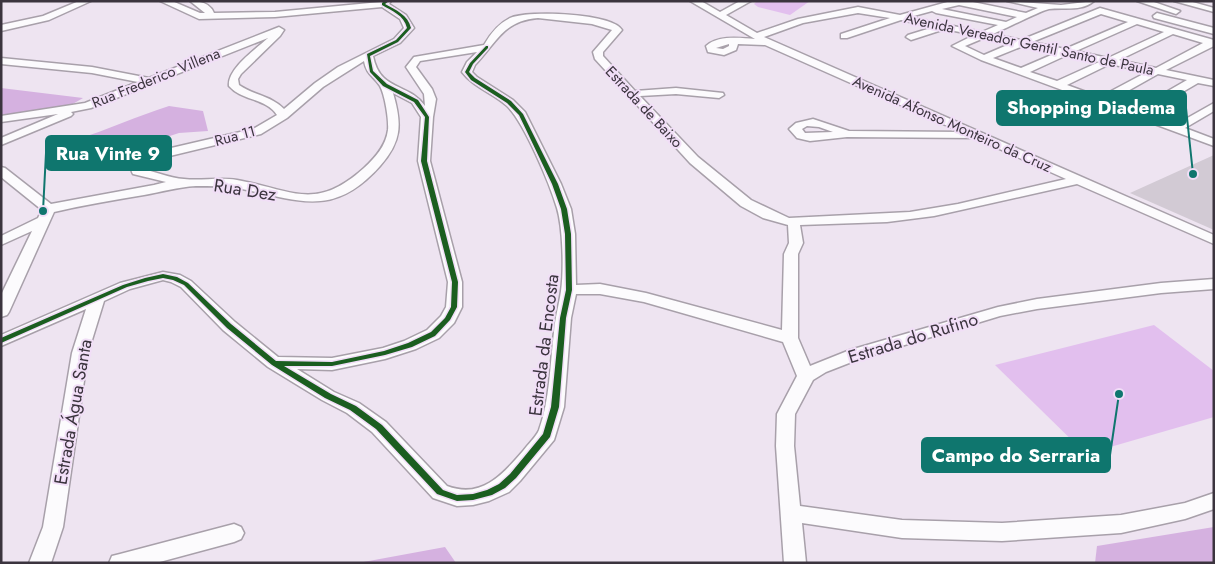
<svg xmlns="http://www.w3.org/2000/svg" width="1215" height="564" font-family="Jost,sans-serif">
  <rect width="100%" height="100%" fill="#eee4f1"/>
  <g fill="#e2bfee">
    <path d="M757,1H810L790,15L758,7L754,4Z"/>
    <path d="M1154,325L1214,371V417L1086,454L995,365Z"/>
  </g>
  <g fill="#d5b1e0">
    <path d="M1,88L83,98L71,105L1,115Z"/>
    <path d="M169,106L203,111L208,131L179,133L142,145H108L72,151L75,140C107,130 137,116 169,106Z"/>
    <path d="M1214,527V563H1095L1097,546Z"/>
    <path d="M445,547L456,563H358Z"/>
  </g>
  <path fill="#d2cad4" d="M1214,155V230L1130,193Z"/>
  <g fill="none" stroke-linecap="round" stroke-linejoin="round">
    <g stroke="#a8a0aa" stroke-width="3">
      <g id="minor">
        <path d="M79,1H91L49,20L1,31V25L43,16Z"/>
        <path d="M160,1H172L200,13H205L190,1C200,1 210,3 214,13L275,12L391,1L389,4L406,15L414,28L400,43L373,56C380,92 408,82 425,106L424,94L406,67L414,57L484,45C491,33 498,24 510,18C528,10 612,13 622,30L603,52V56L635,91L676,88L723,93L724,95L719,98L676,94L640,96L698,157L751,200L789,218L910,212L958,204L1066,179L975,138L847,137L810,141L797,138L789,129L796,123L813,119L849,131L961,132L765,45L738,44L736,50L724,55L708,52L706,46C718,35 740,38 755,39L690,1H701L720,12L740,1H751L726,15L757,33L798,19L858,7L900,15L951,1H968L1026,13L1038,8L1007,1L1061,5L1094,1C1081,12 1065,7 1049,9C1040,11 1005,29 993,34L1021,40L1100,8L1214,40V46L1166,70L1214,80V86L1198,83L1145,114L1175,125L1214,103V111L1185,128L1214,139V146L981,60L952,46L974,35L945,29L911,40L906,37L908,35L934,27L901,20L847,38H841V34L890,18L858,13L803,23L764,37L1214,235V244L1077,184L934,216L887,222L800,225L803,243L798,254V338L810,366L850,350L998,307L1037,299L1161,283L1214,279V289L1161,293L1037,309L1000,316L862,358L826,372L813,380L795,414L794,446L800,506L902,520L1002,523L1121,515L1185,503L1214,493V509L1185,519L1121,533L1002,541L902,538L802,523L806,563H784L776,446L777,414L797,376L783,342L644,302L600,294H576L571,318L564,407L554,440L520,481L509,492L489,501L473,505L457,506L433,498L372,432L347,413L322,400L268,367L223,330L181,287L171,282L163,280L130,289L104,301L88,353L63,527L51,563H29L43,527L72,353L86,309L1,346V335L120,283L163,272L180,275L191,281L235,322L278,357L332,358L383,348L404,341L427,330L441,316L446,307L448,282L418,161L421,117L412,103L393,93C402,124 402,141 380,166C332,220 297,199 237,188C224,186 210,186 196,186C178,187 161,192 144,195C114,200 84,205 54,212L9,312L7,315L1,317V295L32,231L1,245V236L38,218L42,210L1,177V167L5,168L51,204L154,185L166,182L133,174C128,166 136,161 141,155L253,129L277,115C266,98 242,101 229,86C227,69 256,49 268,38L91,108L71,112L73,114L71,116L1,145V138L58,114L1,122V116L85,103L138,82L92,73L1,64V58L92,67L149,78L279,27L284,30L280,36L241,74L238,79L239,85C253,95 272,96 284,109L315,83L338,67L394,39L404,28L400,19L382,7L275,17L199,19ZM959,5L1017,17L1006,22L942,9ZM932,11L936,13L998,25L982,32L910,17ZM1101,14L1128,22L1065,49L1032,42ZM538,18L592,24L612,30L593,52L595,59L690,163L741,206L763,218L788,225L789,243L784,254L782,330L646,293L600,284L576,285L575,234L571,209L561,184L525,112L513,100L477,77L472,72L475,65C497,42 503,21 538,18ZM1137,24L1164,32L1108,58L1076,51ZM1173,34L1203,43L1156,68L1119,60ZM984,38L1012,43L984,55L965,46ZM729,44V46L723,49L716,48ZM1023,46L1056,53L1021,68L993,58ZM477,52L467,62L462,72C474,88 493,93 507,106C524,122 550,184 557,208C563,228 564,270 561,291C559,305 555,318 554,332C550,365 550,399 539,430C536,437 528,444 523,451C502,475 482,499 447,486L386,422L359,403L334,392L297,369L332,370L385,359L416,349L439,338L454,323L462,307V282L430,161L433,117L436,99L432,89L416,67L420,61ZM1067,55L1099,62L1057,81L1030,72ZM364,61C367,76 373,75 380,86C385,95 389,120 388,130C386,146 375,158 364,168C315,212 293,190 237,180C219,177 201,181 184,179C170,178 156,172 143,169L149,161L261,134L287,118L323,87ZM1110,64L1147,72L1100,97L1067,85ZM1158,74L1187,80L1135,110L1110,101ZM807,126L819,127L833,132L805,133L802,129Z"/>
        <path d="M1137,1H1151L1180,11L1176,14Z"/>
        <path d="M1174,1H1189L1214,8V12Z"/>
        <path d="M1157,13L1214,28V34L1154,18L1153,16Z"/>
        <path d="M234,524L241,527L244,533L241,539L234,542L156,563H109L112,556L120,554Z"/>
      </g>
    </g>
    <use href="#minor" fill="#fcfbfd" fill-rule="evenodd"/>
    <g stroke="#f1def7" stroke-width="3">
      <path id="cycleway" d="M384,1H389L385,4C396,10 408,15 411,28L398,42L370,56L373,71L387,84L418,100L429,117L427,161L458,282L457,307L450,320L435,336L412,347L385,355L332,366H284L331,394L356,406L382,425L443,490L457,495L473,494L487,490L499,484L510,474L543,434L551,407L560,318L566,290L565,234L561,209L552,184L519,115L507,103L471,80L465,72L470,63L486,46H488V48L473,64L469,72L475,78L511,101L523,114L558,184L567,209L571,234L572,290L566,318L559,407L550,437L516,478L505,488L492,495L473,500L457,501L437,494L376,429L350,410L325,398L272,365L227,328L184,285L173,280L163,278L148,281L127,287L1,343V338L123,285L145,278L163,274L177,277L188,283L231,324L276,361L332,362L384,351L408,343L431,332L445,318L451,307L452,282L421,161L425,117L414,102L383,86L370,72L367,54L396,40L407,28C404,15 392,11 382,5V3Z"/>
    </g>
    <use href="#cycleway" fill="#1b5e20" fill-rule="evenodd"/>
  </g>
  <g text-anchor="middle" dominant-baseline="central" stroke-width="4" stroke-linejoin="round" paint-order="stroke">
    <g font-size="15" fill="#3b343e" stroke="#f1def7">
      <text transform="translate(1029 44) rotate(12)">Avenida Vereador Gentil Santo de Paula</text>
      <text transform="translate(156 78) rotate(-22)">Rua Frederico Villena</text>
      <text transform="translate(644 107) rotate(47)">Estrada de Baixo</text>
      <text transform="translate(952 124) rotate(24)">Avenida Afonso Monteiro da Cruz</text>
      <text transform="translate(235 136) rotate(-15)">Rua 11</text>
    </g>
    <g font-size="18" fill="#3b343e" stroke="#f1def7">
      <text transform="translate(245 190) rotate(9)">Rua Dez</text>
      <text transform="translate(913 338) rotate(-17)">Estrada do Rufino</text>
      <text transform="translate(544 345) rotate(-83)">Estrada da Encosta</text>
      <text transform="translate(73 412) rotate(-80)">Estrada Água Santa</text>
    </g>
  </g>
  <path fill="none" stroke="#0f766e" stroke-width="2" d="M1193 174L1186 108M43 211L46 153M1119 394L1110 455"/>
  <g fill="#0f766e" stroke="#f1def7" stroke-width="2">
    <circle cx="1193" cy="174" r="5"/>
    <circle cx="43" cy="211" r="5"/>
    <circle cx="1119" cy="394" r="5"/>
  </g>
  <g fill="#0f766e" stroke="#0f766e" stroke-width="2">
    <rect x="997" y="91" width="189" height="34" rx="5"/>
    <rect x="46" y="136" width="125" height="34" rx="5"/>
    <rect x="922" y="438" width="188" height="34" rx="5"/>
  </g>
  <g font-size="19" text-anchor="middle" font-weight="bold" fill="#fff">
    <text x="1091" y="114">Shopping Diadema</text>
    <text x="108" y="160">Rua Vinte 9</text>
    <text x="1016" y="462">Campo do Serraria</text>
  </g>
  <rect width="1215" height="564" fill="none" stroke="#3b343e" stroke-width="5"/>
</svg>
